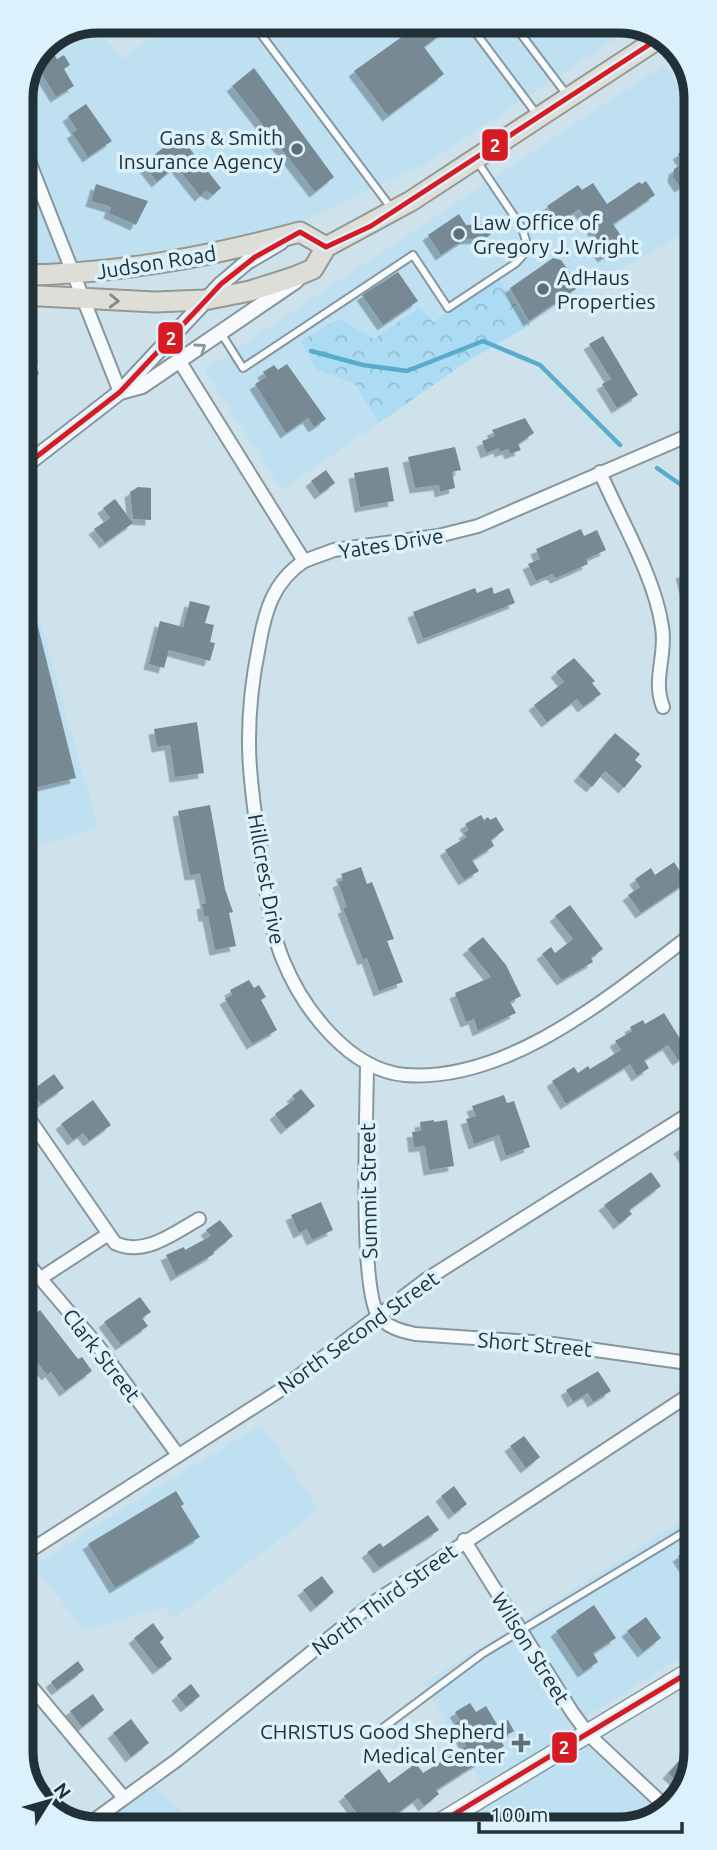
<svg xmlns="http://www.w3.org/2000/svg" width="717" height="1850" font-family="Ubuntu,sans-serif">
  <defs>
    <pattern id="forest-crowns" width="20" height="18" patternUnits="userSpaceOnUse" patternTransform="scale(1.75)"><rect width="20" height="18" fill="#abdcf4"/><path d="M2 6a3 3 0 1 1 6 0M12 15a3 3 0 1 1 6 0" fill="none" stroke="#93bdd2"/></pattern>
    <filter id="shadow"><feDropShadow dx="-5.5" dy="5.5" stdDeviation="0" flood-color="#0004"/></filter>
  </defs>
  <rect width="100%" height="100%" fill="#cee2ec"/>
  <g fill="#bee0f1">
    <path d="M172,21H624L635,26L422,166L302,221L184,252L83,264H21V94L44,43L93,23L123,59Z"/>
    <path d="M664,65L693,107V227L466,362L282,490L204,370Z"/>
    <path d="M22,556L98,828L22,850Z"/>
    <path d="M262,1424L319,1510L174,1619L164,1607L84,1631L35,1567L90,1529Z"/>
    <path d="M696,1512V1648L569,1728L659,1813L639,1826L451,1827L491,1801L424,1683Z"/>
    <path d="M153,1786L201,1828L96,1829Z"/>
  </g>
  <path fill="url(#forest-crowns)" d="M499,279L530,325L469,360L379,423L355,384L316,369L301,341L339,319L374,339L420,307L433,322Z"/>
  <g fill="none" stroke-linecap="round" stroke-linejoin="round">
    <g stroke="#58abcc" stroke-width="4.5">
      <path d="M311,351L363,365L407,371L483,341L540,365L620,445"/>
      <path d="M657,468L694,494"/>
    </g>
  </g>
  <g fill="#778a93" filter="url(#shadow)">
    <path d="M424,21H438L446,30L424,47L444,74L388,116L354,71Z"/>
    <path d="M47,42L57,59L64,55L70,65L64,69L74,86L56,97L35,63Z"/>
    <path d="M254,68L334,177L315,192L232,86Z"/>
    <path d="M86,104L112,141L88,157L72,133L77,130L68,116Z"/>
    <path d="M179,135L221,188L213,195L206,191L200,196L176,166L157,182L143,164Z"/>
    <path d="M690,146L693,152V194L686,183L680,187L673,177L674,169L684,163L678,154Z"/>
    <path d="M646,181L655,195L613,224L626,243L603,257L591,239L597,235L579,209L558,223L547,206L578,185L582,190L593,183L607,204L639,182L642,184Z"/>
    <path d="M96,184L148,201L136,225L109,213L111,207L91,201Z"/>
    <path d="M459,214L466,225L487,224L491,234L486,238L465,239L441,255L428,235Z"/>
    <path d="M553,258L561,260L577,283L576,289L529,321L510,288Z"/>
    <path d="M398,272L418,301L383,325L362,295Z"/>
    <path d="M603,336L638,395L617,408L602,384L611,379L589,344Z"/>
    <path d="M32,346L38,362L34,363L39,374L22,381V350Z"/>
    <path d="M287,364L326,419L314,427L308,418L286,433L255,384L266,377L263,372L274,365L278,370Z"/>
    <path d="M525,418L534,433L518,444L521,450L510,454L508,449L500,452L499,448L486,453L482,441L495,436L492,430Z"/>
    <path d="M455,447L461,470L452,472L455,488L440,492L439,485L415,488L408,457Z"/>
    <path d="M388,467L394,501L360,507L354,473Z"/>
    <path d="M326,470L335,483L320,494L311,481Z"/>
    <path d="M138,487L151,488V520L133,519L130,492Z"/>
    <path d="M115,499L133,523L105,543L94,529L110,518L103,508Z"/>
    <path d="M581,529L584,536L597,530L606,550L586,559L588,564L556,578L552,574L536,581L528,564L540,559L536,549Z"/>
    <path d="M694,569V609H691L681,573Z"/>
    <path d="M22,579H26L76,778L22,791V742L27,741L23,725L31,723L28,710L33,708L22,664Z"/>
    <path d="M492,587L494,594L509,588L515,603L423,639L413,612L475,588L477,593Z"/>
    <path d="M190,601L210,606L205,623L214,625L210,642L215,643L210,661L169,650L164,668L149,664L160,621L183,627Z"/>
    <path d="M574,658L595,681L592,683L601,694L583,707L577,699L547,722L534,705L564,682L556,672Z"/>
    <path d="M197,722L204,773L175,777L170,745L157,747L154,729Z"/>
    <path d="M615,733L640,754L635,760L642,766L624,788L605,771L592,787L579,776Z"/>
    <path d="M210,805L225,889L233,912L229,913L236,946L215,950L208,916H204L202,904L206,903L200,874L190,875L178,811Z"/>
    <path d="M481,815L484,820L488,817L490,820L496,817L504,830L491,840L494,846L472,860L479,871L464,880L445,850L467,837L464,833L469,830L465,824Z"/>
    <path d="M674,862L687,882L641,913L628,895L640,887L635,879L651,868L655,875Z"/>
    <path d="M361,867L367,884L372,882L394,939L387,941L403,982L379,991L367,958L363,960L343,908L347,907L338,882L343,880L341,874Z"/>
    <path d="M570,905L603,949L591,958L593,962L562,980L542,954L551,947L555,953L573,939L555,916Z"/>
    <path d="M483,937L506,965L521,996L510,1002L516,1013L478,1031L474,1019L466,1022L455,993L491,977L468,949Z"/>
    <path d="M249,980L254,988L259,985L266,997L261,1000L277,1030L252,1044L225,999L232,995L230,990Z"/>
    <path d="M664,1013L689,1053L678,1060L668,1045L644,1060L649,1068L637,1076L630,1064L566,1104L552,1081L574,1067L578,1073L588,1066L590,1069L621,1050L615,1041L632,1031L630,1027L643,1020L645,1024Z"/>
    <path d="M54,1074L64,1088L41,1104L31,1091Z"/>
    <path d="M301,1089L315,1106L286,1129L275,1114L295,1099L292,1096Z"/>
    <path d="M504,1095L507,1103L514,1101L530,1147L506,1156L499,1135L474,1144L466,1119L476,1116L472,1106Z"/>
    <path d="M93,1100L111,1125L89,1141L83,1133L73,1140L61,1124Z"/>
    <path d="M434,1120V1122L447,1120L454,1166L429,1170L425,1146L414,1147L412,1132L421,1131L420,1122Z"/>
    <path d="M695,1138V1172L679,1148Z"/>
    <path d="M651,1172L661,1186L629,1210L632,1214L619,1224L604,1205Z"/>
    <path d="M321,1202L333,1230L312,1240L307,1229L299,1233L291,1215Z"/>
    <path d="M220,1220L233,1236L213,1252L214,1254L176,1276L166,1255L184,1247L185,1250L211,1236L206,1230Z"/>
    <path d="M140,1297L151,1312L142,1318L148,1326L121,1345L104,1322Z"/>
    <path d="M40,1310L78,1359L82,1357L92,1371L65,1391L51,1372L47,1375L23,1344V1323Z"/>
    <path d="M598,1371L611,1391L593,1402L588,1393L573,1402L566,1390Z"/>
    <path d="M524,1436L540,1457L526,1468L510,1446Z"/>
    <path d="M454,1486L467,1504L454,1514L441,1496Z"/>
    <path d="M176,1491L184,1504L181,1506L200,1537L115,1588L88,1544Z"/>
    <path d="M428,1515L439,1530L379,1568L367,1552L380,1543L383,1547Z"/>
    <path d="M696,1545V1584L678,1556Z"/>
    <path d="M322,1576L334,1592L316,1607L303,1590Z"/>
    <path d="M594,1605L616,1638L593,1653L598,1662L583,1672L556,1631Z"/>
    <path d="M646,1617L661,1638L643,1652L627,1631Z"/>
    <path d="M153,1623L164,1638L160,1642L172,1659L158,1669L134,1638Z"/>
    <path d="M78,1661L84,1670L57,1690L51,1682Z"/>
    <path d="M191,1684L200,1696L186,1707L177,1695Z"/>
    <path d="M93,1694L104,1710L82,1727L70,1711Z"/>
    <path d="M470,1703L476,1712L486,1706L498,1726L508,1720L514,1731L500,1739L504,1746L436,1790L439,1794L424,1806L418,1798L379,1827L368,1828L344,1796L379,1769L389,1783L416,1763L423,1773L466,1746L454,1724L460,1720L455,1712Z"/>
    <path d="M131,1719L149,1743L131,1757L113,1733Z"/>
    <path d="M696,1743V1752L684,1788L668,1773Z"/>
  </g>
  <g fill="none" stroke-linecap="round" stroke-linejoin="round">
    <g stroke="#87969e" stroke-width="10">
      <g id="service">
        <path d="M259,21L254,25L392,209"/>
        <path d="M467,21L538,116"/>
        <path d="M511,21L567,95"/>
        <path d="M221,333L243,368L413,255L448,308L516,263L524,254L526,241L522,228L477,161"/>
        <path d="M376,1733L482,1654L696,1525"/>
      </g>
    </g>
    <g stroke="#87969e" stroke-width="16">
      <g id="minor">
        <path d="M21,141L120,392"/>
        <path d="M180,362L304,561L334,550L438,536L478,526L694,433"/>
        <path d="M600,472C620,519 655,577 662,627C667,655 652,679 663,707"/>
        <path d="M304,561C273,582 265,611 259,646C242,729 249,780 262,862C267,895 270,929 283,960C303,1009 349,1070 405,1075C511,1083 616,991 695,932"/>
        <path d="M367,1063C367,1107 359,1285 378,1315C386,1327 401,1331 415,1334L546,1343L695,1364"/>
        <path d="M23,1110L115,1243C144,1257 174,1233 199,1219"/>
        <path d="M23,1258L98,1346L178,1455"/>
        <path d="M41,1278L107,1235"/>
        <path d="M464,1540L572,1712L589,1735L667,1808"/>
        <path d="M23,1555L279,1391L427,1279L695,1110"/>
        <path d="M24,1678L124,1798"/>
        <path d="M86,1826L177,1760L373,1603L695,1391"/>
      </g>
    </g>
    <g stroke="#87969e" stroke-width="18">
      <g id="tertiary">
        <path d="M120,392L142,386L296,281"/>
        <path d="M22,468L120,392L221,284L247,262L281,242"/>
      </g>
    </g>
    <g stroke="#87969e" stroke-width="21">
      <path id="secondary" d="M433,1827L696,1668"/>
    </g>
    <g stroke="#939890" stroke-width="23">
      <g id="primary">
        <path d="M21,275C118,274 208,257 300,232L326,247"/>
        <path d="M21,295L155,302L204,300L250,291L294,277L313,269L326,247L411,201L661,37"/>
      </g>
    </g>
    <use href="#service" stroke="#f8fbfc" stroke-width="6"/>
    <use href="#minor" stroke="#f8fbfc" stroke-width="12"/>
    <use href="#tertiary" stroke="#f8fbfc" stroke-width="14"/>
    <use href="#secondary" stroke="#f8fbfc" stroke-width="18"/>
    <use href="#primary" stroke="#deded8" stroke-width="19"/>
    <g stroke="#dbf1fc" stroke-width="10">
      <g id="bus-1">
        <path d="M22,468L120,392L221,284L255,257L300,232L326,247L371,226L661,37"/>
        <path d="M433,1827L696,1668"/>
      </g>
    </g>
    <use href="#bus-1" stroke="#d61b22" stroke-width="5"/>
  </g>
  <defs><path id="oneway-chevron" d="M-2-3.5L2.5 0L-2 3.5" fill="none" stroke-width="1.6" stroke-linecap="round" stroke-linejoin="round" transform="scale(1.75)"/></defs>
  <use stroke="#808888" href="#oneway-chevron" transform="translate(114 301) rotate(2)"/>
  <use stroke="#8d969a" href="#oneway-chevron" transform="translate(201 348) rotate(-35)"/>
  <g fill="#5e6f77" stroke="#dbf1fc" stroke-width="2.5">
    <circle cx="297" cy="149" r="7"/>
    <circle cx="459" cy="234" r="7"/>
    <circle cx="543" cy="289" r="7"/>
    <path d="M517.5 1732.5h7v7h7v7h-7v7h-7v-7h-7v-7h7z"/>
  </g>
  <g text-anchor="middle" dominant-baseline="central" stroke-width="7" stroke-linejoin="round" paint-order="stroke">
    <g font-size="21" fill="#223138" stroke="#dbf1fc" text-anchor="end">
      <text x="283" y="137">Gans &amp; Smith<tspan x="283" dy="24">Insurance Agency</tspan></text>
      <text x="473" y="222" text-anchor="start">Law Office of<tspan x="473" dy="24">Gregory J. Wright</tspan></text>
      <text x="557" y="277" text-anchor="start">AdHaus<tspan x="557" dy="24">Properties</tspan></text>
      <text x="505" y="1731">CHRISTUS Good Shepherd<tspan x="505" dy="24">Medical Center</tspan></text>
    </g>
    <g font-size="21" fill="#223138" stroke="#dbf1fc">
      <text transform="translate(156 262) rotate(-9)">Judson Road</text>
      <text transform="translate(391 543) rotate(-9)">Yates Drive</text>
      <text transform="translate(267 879) rotate(80)">Hillcrest Drive</text>
      <text transform="translate(368 1191) rotate(-91)">Summit Street</text>
      <text transform="translate(358 1332) rotate(-36)">North Second Street</text>
      <text transform="translate(535 1344) rotate(5)">Short Street</text>
      <text transform="translate(102 1355) rotate(52)">Clark Street</text>
      <text transform="translate(384 1599) rotate(-36)">North Third Street</text>
      <text transform="translate(531 1648) rotate(58)">Wilson Street</text>
    </g>
  </g>
  <path d="M0 0H717V1850H0ZM98 33H619A65 65 0 0 1 684 98V1752A65 65 0 0 1 619 1817H98A65 65 0 0 1 33 1752V98A65 65 0 0 1 98 33Z" fill="#dbf1fc" fill-rule="evenodd"/>
  <path fill="none" stroke="#223138" stroke-width="9" d="M98 33H619A65 65 0 0 1 684 98V1752A65 65 0 0 1 619 1817H98A65 65 0 0 1 33 1752V98A65 65 0 0 1 98 33Z"/>
  <g stroke="#dbf1fc" stroke-width="2.5">
    <rect x="481" y="128" width="28" height="34" rx="7" fill="#d61b22"/>
    <rect x="157" y="321" width="27" height="34" rx="7" fill="#d61b22"/>
    <rect x="551" y="1731" width="27" height="33" rx="7" fill="#d61b22"/>
  </g>
  <g font-size="19" text-anchor="middle" font-weight="bold" fill="#fff">
    <text x="495" y="152">2</text>
    <text x="171" y="345">2</text>
    <text x="564" y="1754">2</text>
  </g>
  <g transform="translate(49 1801) rotate(53)" stroke="#dbf1fc" stroke-width="5" paint-order="stroke">
  <path d="M0-5L12 26L0 18L-12 26Z" fill="#223138"/>
  <text y="-10" font-size="19" font-weight="bold" text-anchor="middle" fill="#223138">N</text>
  </g>
  <path d="M479 1822v10h203v-10" fill="none" stroke="#223138" stroke-width="3.5"/>
  <text x="490" y="1822" font-size="21" fill="#223138" stroke="#dbf1fc" stroke-width="5" paint-order="stroke">100 m</text>
</svg>
